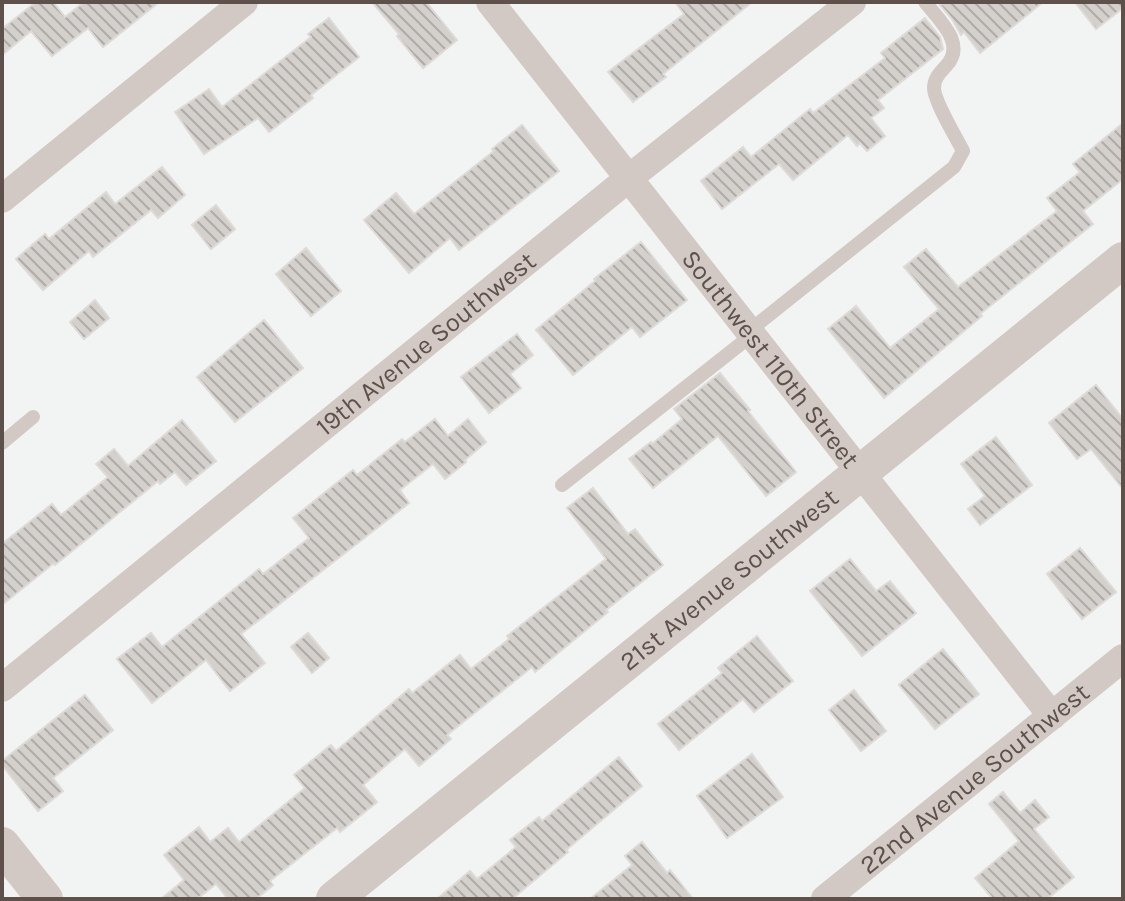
<svg xmlns="http://www.w3.org/2000/svg" width="1125" height="901" font-family="Karla,sans-serif">
  <defs>
    <pattern id="building-back-hatch" width="6" height="6" patternUnits="userSpaceOnUse" patternTransform="scale(2)"><rect width="6" height="6" fill="#d4d0cc"/><path d="M-1 5l2 2M0 0l6 6M5-1l2 2" fill="none" stroke="#afaba8"/></pattern>
  </defs>
  <rect width="100%" height="100%" fill="#f2f4f4"/>
  <g fill="url(#building-back-hatch)" stroke="#dddad7" stroke-width="2">
    <path d="M36,2H53L65,17L84,2H159L103,47L88,28L52,56L31,31L2,55V29Z"/>
    <path d="M372,2H426L457,40L423,68L397,36L399,34Z"/>
    <path d="M675,2H752L663,74L666,77L633,102L608,72L684,14Z"/>
    <path d="M944,2H1043L980,53L964,32L961,35L952,19L940,5Z"/>
    <path d="M1075,2H1123V8L1096,29Z"/>
    <path d="M329,18L359,57L311,95L313,98L269,132L258,118L204,154L175,112L209,89L222,107L311,37L308,34Z"/>
    <path d="M925,18L940,37L943,49L878,100L884,108L871,118L885,136L867,151L860,143L857,146L848,135L793,180L779,164L722,209L701,181L743,147L751,157L810,109L813,113L885,58L881,53Z"/>
    <path d="M1123,123V179L1083,211L1093,224L980,314L982,316L884,398L828,329L856,306L890,348L939,309L904,267L926,249L958,287L1057,211L1047,198L1080,172L1073,164Z"/>
    <path d="M522,125L559,171L459,250L450,238L409,273L364,220L396,193L414,214L494,151L492,149Z"/>
    <path d="M162,167L185,195L158,218L151,210L93,257L89,251L43,290L16,259L45,234L49,239L106,192L115,204Z"/>
    <path d="M216,205L235,229L211,249L192,225Z"/>
    <path d="M641,242L687,300L640,337L632,327L573,375L536,330L595,281L594,279Z"/>
    <path d="M306,248L341,291L311,316L276,274Z"/>
    <path d="M95,300L109,318L84,339L70,322Z"/>
    <path d="M264,320L303,368L235,422L197,377Z"/>
    <path d="M517,334L533,355L510,374L521,388L489,413L461,377Z"/>
    <path d="M720,373L750,410L748,411L796,472L766,496L718,436L653,488L629,459L651,442L652,444L682,419L674,409Z"/>
    <path d="M1096,385L1123,419V489L1091,449L1077,459L1049,423Z"/>
    <path d="M435,419L448,436L468,419L486,442L465,460L466,462L445,479L433,464L400,490L409,503L241,634L265,663L230,691L206,660L152,703L117,659L151,633L162,647L259,569L263,574L309,538L293,518L353,470L357,475L402,439L405,442Z"/>
    <path d="M182,420L216,461L186,485L175,472L160,484L158,481L55,565L54,563L2,605V544L52,504L61,515L108,477L96,464L114,449L128,466Z"/>
    <path d="M996,437L1032,485L980,525L968,509L985,496L961,464Z"/>
    <path d="M593,488L628,534L635,529L663,565L606,610L608,612L535,672L532,667L447,735L451,739L419,766L405,749L363,785L377,802L340,832L337,828L270,881L273,885L256,899H228L216,884L197,899H161L184,880L164,855L199,827L210,842L228,828L239,842L305,788L294,775L331,745L336,751L409,689L412,693L460,655L471,669L509,639L507,636L606,559L567,508Z"/>
    <path d="M1080,548L1116,592L1082,619L1047,574Z"/>
    <path d="M850,559L876,591L890,581L916,613L862,656L810,591Z"/>
    <path d="M308,633L329,658L312,673L291,647Z"/>
    <path d="M757,636L793,681L754,712L743,699L679,750L658,724L722,673L718,668Z"/>
    <path d="M943,649L979,694L935,729L899,685Z"/>
    <path d="M854,690L886,731L861,751L829,710Z"/>
    <path d="M85,695L113,730L53,778L63,791L38,811L2,765V761Z"/>
    <path d="M752,754L783,797L727,838L697,796Z"/>
    <path d="M619,757L642,786L566,850L568,852L512,899H437L470,871L477,879L516,847L510,840L539,817L542,821Z"/>
    <path d="M1003,792L1020,813L1035,800L1049,817L1034,829L1074,877L1047,899H993L975,878L1019,841L989,804Z"/>
    <path d="M642,842L667,873L670,870L693,899H590L632,865L625,856Z"/>
  </g>
  <g fill="none" stroke-linecap="round" stroke-linejoin="round">
    <g stroke="#d2c9c4" stroke-width="14">
      <path d="M749,331L954,167L963,151C956,137 934,101 934,88C934,78 940,73 946,66C967,44 939,20 925,2"/>
      <path d="M2,443L33,417"/>
      <path d="M562,485L752,335"/>
    </g>
    <g stroke="#d2c9c4" stroke-width="28">
      <path id="s1" d="M490,2L1052,716"/>
      <path d="M2,199L244,2"/>
      <path id="s2" d="M2,688L629,178L852,2"/>
      <path id="s3" d="M825,899L1123,658"/>
    </g>
    <g stroke="#d2c9c4" stroke-width="36">
      <path d="M2,845L45,899"/>
      <path id="s4" d="M334,899L1123,260"/>
    </g>
  </g>
  <g text-anchor="middle" dominant-baseline="central" stroke-width="7" stroke-linejoin="round" paint-order="stroke">
    <g font-size="26" fill="#5e514b" stroke="#fff">
      <text stroke="none"><textPath href="#s2" startOffset="546">19th Avenue Southwest</textPath></text>
      <text stroke="none"><textPath href="#s1" startOffset="454">Southwest 110th Street</textPath></text>
      <text stroke="none"><textPath href="#s4" startOffset="508">21st Avenue Southwest</textPath></text>
      <text stroke="none"><textPath href="#s3" startOffset="192">22nd Avenue Southwest</textPath></text>
    </g>
  </g>
  <rect width="1125" height="901" fill="none" stroke="#5e514b" stroke-width="8"/>
</svg>
